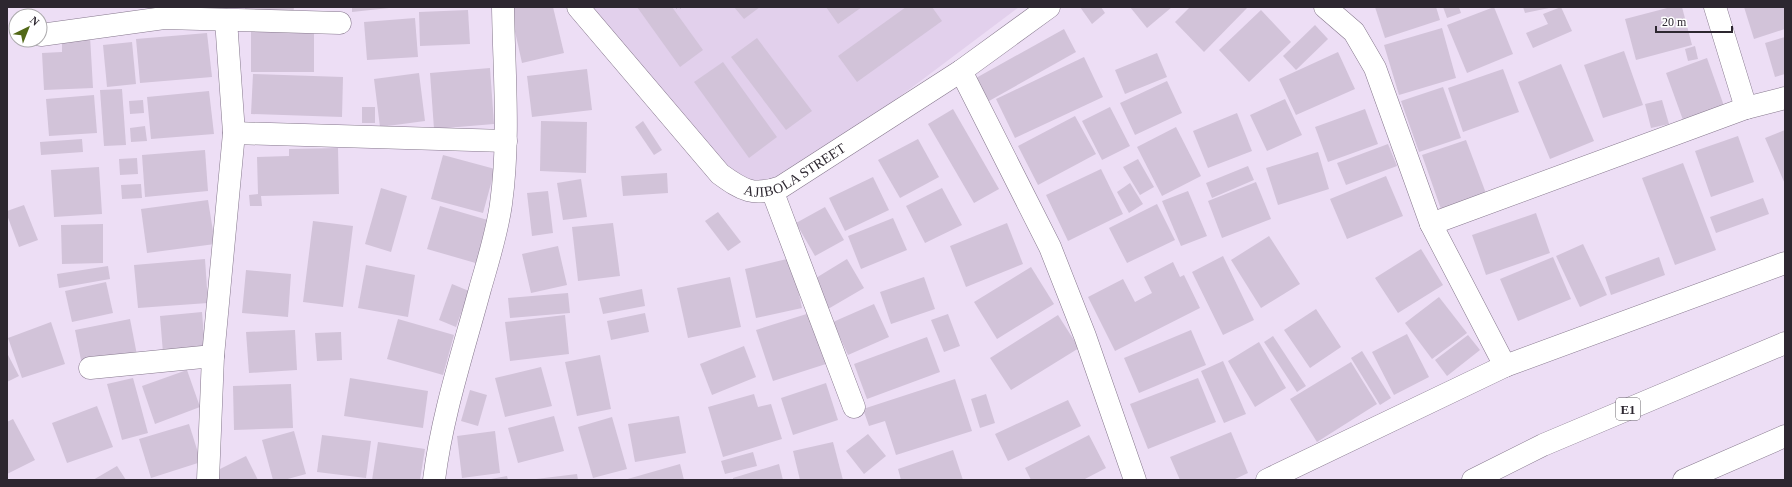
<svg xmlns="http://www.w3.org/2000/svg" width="1792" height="487" font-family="'Times New Roman',serif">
  <rect width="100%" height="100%" fill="#eddef5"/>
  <path fill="#e2d0ec" d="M574,7H1019L822,155L735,196Z"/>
  <g fill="#d2c3d9">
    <path d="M245,7H294L293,15L245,14Z"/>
    <path d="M352,7H389V8L352,12Z"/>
    <path d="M519,7H553L564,53L522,63L510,9Z"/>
    <path d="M637,7H672L703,50L680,67Z"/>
    <path d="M734,7H760L744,19Z"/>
    <path d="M826,7H862L838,24Z"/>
    <path d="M906,7H932L942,21L857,82L838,56Z"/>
    <path d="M1080,7H1101L1105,13L1092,24Z"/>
    <path d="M1130,7H1172L1147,28Z"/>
    <path d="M1190,7H1248L1204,52L1175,22Z"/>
    <path d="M1375,7H1436L1440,20L1385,38Z"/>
    <path d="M1443,7H1459L1461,13L1447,18Z"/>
    <path d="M1494,7L1513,54L1467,73L1447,25Z"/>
    <path d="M1523,7H1549V8L1525,13Z"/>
    <path d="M1561,7L1572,31L1533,48L1526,33L1548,24L1543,14Z"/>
    <path d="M1671,7H1682L1692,45L1636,60L1625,19Z"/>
    <path d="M1744,7H1785V29L1754,39Z"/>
    <path d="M468,10L470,44L420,46L419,12Z"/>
    <path d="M1261,10L1291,42L1249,82L1219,50Z"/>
    <path d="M415,18L418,57L367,60L364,22Z"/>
    <path d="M1315,25L1328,39L1296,70L1283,56Z"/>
    <path d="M251,26L314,27V72H251Z"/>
    <path d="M1442,28L1456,78L1399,95L1384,45Z"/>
    <path d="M1064,29L1076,52L989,101L976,78Z"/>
    <path d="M207,33L212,77L140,83L136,39Z"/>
    <path d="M90,36L93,88L44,90L42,53L62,52V37Z"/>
    <path d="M1785,37V74L1775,77L1765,43Z"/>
    <path d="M757,38L812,111L786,130L731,57Z"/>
    <path d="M132,42L136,84L107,87L103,45Z"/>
    <path d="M1695,46L1698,59L1688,61L1685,49Z"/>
    <path d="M1624,51L1643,105L1603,118L1584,65Z"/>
    <path d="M1338,52L1355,89L1296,115L1279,79Z"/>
    <path d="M1157,53L1167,77L1125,94L1115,70Z"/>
    <path d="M1084,57L1103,97L1015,138L996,99Z"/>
    <path d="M1707,58L1724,106L1683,120L1666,73Z"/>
    <path d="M723,62L777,137L749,158L694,82Z"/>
    <path d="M1561,64L1594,141L1550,159L1518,82Z"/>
    <path d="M490,68L494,124L434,129L430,73Z"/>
    <path d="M587,69L592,110L532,117L527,76Z"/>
    <path d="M1503,69L1519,112L1463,132L1448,88Z"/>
    <path d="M419,73L425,121L380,127L374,79Z"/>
    <path d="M253,74L343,77L342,117L251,114Z"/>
    <path d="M1167,81L1182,113L1135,135L1120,103Z"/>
    <path d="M1443,87L1461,138L1419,152L1401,101Z"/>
    <path d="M122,89L126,145L104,146L100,90Z"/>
    <path d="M209,91L214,134L151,139L147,97Z"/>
    <path d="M94,95L97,133L49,136L46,99Z"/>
    <path d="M1285,99L1302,135L1267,151L1250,115Z"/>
    <path d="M143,100L144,113L130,114L129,101Z"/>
    <path d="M1662,100L1669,124L1651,128L1645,104Z"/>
    <rect x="362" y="107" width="13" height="16"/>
    <path d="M1110,107L1130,146L1102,160L1082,121Z"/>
    <path d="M953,109L999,189L974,203L928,124Z"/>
    <path d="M1365,109L1378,144L1328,162L1315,127Z"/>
    <path d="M1237,113L1252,151L1208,168L1193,131Z"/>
    <path d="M1075,116L1096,154L1038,185L1018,146Z"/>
    <path d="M541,121L587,122L586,173L540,171Z"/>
    <path d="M643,121L662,150L654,155L635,127Z"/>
    <path d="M145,126L147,141L131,142L130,128Z"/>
    <path d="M1176,127L1201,176L1162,196L1137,147Z"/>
    <path d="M1785,130V184L1765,138Z"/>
    <path d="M1738,136L1754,182L1711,197L1695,151Z"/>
    <path d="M82,139L83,152L41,155L40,142Z"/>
    <path d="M918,139L939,177L900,198L878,160Z"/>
    <path d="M1466,140L1487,196L1442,212L1422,155Z"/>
    <path d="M1388,144L1397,166L1346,185L1337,163Z"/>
    <path d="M338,148L339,194L261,196L262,206H250L249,195L258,194L257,157L289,156V149Z"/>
    <path d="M205,150L208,191L145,197L142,155Z"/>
    <path d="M1318,152L1329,189L1278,205L1266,168Z"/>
    <path d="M443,155L495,169L483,213L431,199Z"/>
    <path d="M137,158L138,174L120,175L119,159Z"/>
    <path d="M1138,159L1154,187L1140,195L1123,167Z"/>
    <path d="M1683,163L1716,250L1675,265L1642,178Z"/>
    <path d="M1248,166L1254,180L1212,198L1206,183Z"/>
    <path d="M99,167L102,214L54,217L51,170Z"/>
    <path d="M1101,169L1123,214L1068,241L1046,195Z"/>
    <path d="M667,173L668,193L623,196L621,176Z"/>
    <path d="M1386,176L1403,216L1347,239L1330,199Z"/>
    <path d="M873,177L889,210L845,231L829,198Z"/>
    <path d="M581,179L587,217L563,220L557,183Z"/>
    <path d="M1256,182L1271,219L1222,238L1208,201Z"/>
    <path d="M1130,183L1143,204L1129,213L1117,192Z"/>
    <path d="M141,184L142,198L122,199L121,185Z"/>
    <path d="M381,188L407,196L391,252L365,244Z"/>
    <path d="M942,188L962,225L925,243L906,206Z"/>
    <path d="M548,191L553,233L532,236L527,193Z"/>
    <path d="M1188,191L1207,236L1181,246L1162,201Z"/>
    <path d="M1763,198L1769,214L1716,233L1710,217Z"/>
    <path d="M208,200L215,244L147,253L141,209Z"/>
    <path d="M1157,204L1175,240L1127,263L1109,228Z"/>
    <path d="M24,205L38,240L19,247L7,215V211Z"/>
    <path d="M440,206L491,221L479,264L427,249Z"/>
    <path d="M825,207L844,240L815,256L796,223Z"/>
    <path d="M718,212L741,242L728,251L705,221Z"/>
    <path d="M1536,213L1550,253L1486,275L1472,235Z"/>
    <path d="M893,218L907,250L861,269L848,236Z"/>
    <path d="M313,221L353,226L343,307L303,302Z"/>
    <path d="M613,223L620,276L578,281L572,227Z"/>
    <path d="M1007,223L1023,264L966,287L950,246Z"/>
    <path d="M103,224V263L62,264L61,225Z"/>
    <path d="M1269,236L1300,284L1261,308L1231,260Z"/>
    <path d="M1583,244L1607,295L1580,307L1556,256Z"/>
    <path d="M558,246L567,285L531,293L522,254Z"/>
    <path d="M1421,249L1443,285L1398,313L1375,278Z"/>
    <path d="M1223,256L1254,320L1223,335L1192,272Z"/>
    <path d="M1553,257L1571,299L1518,321L1500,279Z"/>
    <path d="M1659,257L1665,275L1611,295L1605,277Z"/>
    <path d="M791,258L802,308L756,318L745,269Z"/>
    <path d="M205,259L208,303L138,308L134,265Z"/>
    <path d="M847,259L864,288L828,309L811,281Z"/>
    <path d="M1173,262L1180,277L1184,275L1200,308L1115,351L1088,297L1123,279L1135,302L1152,293L1144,277Z"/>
    <path d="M366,265L415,275L408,317L358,308Z"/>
    <path d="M108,266L110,279L59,288L57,274Z"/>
    <path d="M1031,267L1054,304L997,339L974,302Z"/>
    <path d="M246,270L291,274L288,317L242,313Z"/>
    <path d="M730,277L741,327L688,338L677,288Z"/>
    <path d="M924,277L935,309L891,324L880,292Z"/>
    <path d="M106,282L113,313L72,322L65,291Z"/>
    <path d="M452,284L469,291L456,327L439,320Z"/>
    <path d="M642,289L645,306L603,314L599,298Z"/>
    <path d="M568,293L570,313L510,318L508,298Z"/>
    <path d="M1439,297L1467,333L1432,359L1405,323Z"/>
    <path d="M874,304L889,337L848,355L833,322Z"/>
    <path d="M1316,309L1341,347L1310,368L1284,330Z"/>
    <path d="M202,312L205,350L163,353L160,316Z"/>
    <path d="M813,312L829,363L773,381L756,330Z"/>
    <path d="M645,313L649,332L611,340L607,321Z"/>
    <path d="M948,314L960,346L944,352L931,320Z"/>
    <path d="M565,315L569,354L510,361L505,322Z"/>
    <path d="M1058,315L1079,348L1011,390L990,358Z"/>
    <path d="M130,319L137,355L82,365L75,330Z"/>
    <path d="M398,319L454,335L443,375L387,359Z"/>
    <path d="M51,322L65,364L22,378L8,338Z"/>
    <path d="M295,330L297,370L249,373L246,332Z"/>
    <path d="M1191,330L1206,365L1139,393L1124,358Z"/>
    <path d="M341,332L342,360L317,361L315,333Z"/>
    <path d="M1407,334L1429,377L1394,395L1372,352Z"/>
    <path d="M1468,335L1480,350L1447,376L1435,360Z"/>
    <path d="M1273,336L1306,386L1297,392L1264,342Z"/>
    <path d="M927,337L940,372L867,399L854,364Z"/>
    <path d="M1259,342L1286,388L1255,407L1228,361Z"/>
    <path d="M744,346L756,377L712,395L700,364Z"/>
    <path d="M1362,351L1391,398L1380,405L1351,358Z"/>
    <path d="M7,353L19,376L7,382Z"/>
    <path d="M600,355L611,409L577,416L565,362Z"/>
    <path d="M1223,361L1246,414L1224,423L1201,371Z"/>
    <path d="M1351,362L1377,404L1317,442L1290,399Z"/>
    <path d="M541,367L552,406L505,417L495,378Z"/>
    <path d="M187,370L200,407L155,424L142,386Z"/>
    <path d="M133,378L148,433L122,440L107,384Z"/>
    <path d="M350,378L428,391L423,428L344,416Z"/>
    <path d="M1198,378L1216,422L1148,449L1130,404Z"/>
    <path d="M955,379L972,431L896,455L885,421L869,426L863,409Z"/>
    <path d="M826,383L838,420L793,435L781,398Z"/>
    <path d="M291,384L293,428L234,430L233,386Z"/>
    <path d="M470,390L487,395L478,426L461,421Z"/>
    <path d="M754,394L758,407L771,404L782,439L723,457L708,407Z"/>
    <path d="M986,394L995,423L980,428L971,399Z"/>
    <path d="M1068,400L1081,426L1008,461L995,434Z"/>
    <path d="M97,406L113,447L67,463L52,423Z"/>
    <path d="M554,416L564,451L518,463L508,428Z"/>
    <path d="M679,416L686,453L635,462L628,424Z"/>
    <path d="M612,417L627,469L593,478L578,427Z"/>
    <path d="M13,419L35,460L7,474V422Z"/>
    <path d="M189,424L201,462L151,478L139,439Z"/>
    <path d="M294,431L306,474L284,480H273L262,440Z"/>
    <path d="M495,431L500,473L462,478L457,436Z"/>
    <path d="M1231,432L1248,473L1233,480H1180L1170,457Z"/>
    <path d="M868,434L886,456L864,474L846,451Z"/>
    <path d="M322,435L371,441L366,478L317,472Z"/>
    <path d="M1089,435L1106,468L1083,480H1031L1025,468Z"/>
    <path d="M378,442L425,449L420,480H372Z"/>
    <path d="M833,442L843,480H800L793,451Z"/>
    <path d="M953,450L963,480H901L898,469Z"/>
    <path d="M753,452L757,466L725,474L721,461Z"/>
    <path d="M246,456L258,480H213L210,474Z"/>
    <path d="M680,464L684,480H624Z"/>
    <path d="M779,464L783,480H733V478Z"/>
    <path d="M117,466L126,480H93Z"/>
    <path d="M577,474L578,480H536V479Z"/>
    <path d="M507,476L508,480H491V479Z"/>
  </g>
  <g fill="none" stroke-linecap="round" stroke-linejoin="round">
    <g stroke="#85778c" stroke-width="23">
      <g id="minor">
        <path id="s1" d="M578,7L720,174C742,190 753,197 781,187L961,71L1049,7"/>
        <path d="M1325,7L1354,32L1375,68L1431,224L1505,366"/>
        <path d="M1715,7L1746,108"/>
        <path d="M41,35L164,18L340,23"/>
        <path d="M961,71L1050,247L1085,336L1135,480"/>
        <path d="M234,133L506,141"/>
        <path d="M772,190L854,407"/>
        <path d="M1431,224L1746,108L1785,98"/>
        <path d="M90,368L213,356"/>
        <path d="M208,480L213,356L234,133L226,20"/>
        <path d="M434,480C442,415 463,352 480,289C488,261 497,233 501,204C510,139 504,72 503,7"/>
        <path d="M1267,480L1505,366L1785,263"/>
      </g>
    </g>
    <g stroke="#85778c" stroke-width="23">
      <g id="motorway">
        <path d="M1473,480L1543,445L1785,343"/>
        <path d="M1684,480L1785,436"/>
      </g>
    </g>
    <path stroke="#8e8494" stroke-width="2.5" stroke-dasharray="1 3" stroke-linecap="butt" d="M676,7H682"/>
    <use href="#minor" stroke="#fff" stroke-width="22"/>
    <use href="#motorway" stroke="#fff" stroke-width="22"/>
  </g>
  <g text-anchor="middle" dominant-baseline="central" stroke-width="4" stroke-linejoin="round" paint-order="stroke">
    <rect fill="#fff" stroke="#6c686e" stroke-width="1" x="1616" y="398" width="24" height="22" rx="3"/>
    <g font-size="13" font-weight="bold" fill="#2d2730">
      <text x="1628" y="409">E1</text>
    </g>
    <g font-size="14" fill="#2d2730" stroke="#fff">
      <text stroke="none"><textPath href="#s1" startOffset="304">AJIBOLA STREET</textPath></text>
    </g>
  </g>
  <rect width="1792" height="487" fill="none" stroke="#2d2730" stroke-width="16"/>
  <g transform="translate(28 28) rotate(43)"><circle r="19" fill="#ffffff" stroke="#aba9ac"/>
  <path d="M0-3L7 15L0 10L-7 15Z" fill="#526817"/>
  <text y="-6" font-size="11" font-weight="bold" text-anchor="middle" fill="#2d2730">N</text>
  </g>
  <path d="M1656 26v6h76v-6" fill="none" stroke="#2d2730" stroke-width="2"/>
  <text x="1662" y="26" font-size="12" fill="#2d2730" stroke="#ffffff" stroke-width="3" paint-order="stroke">20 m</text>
</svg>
